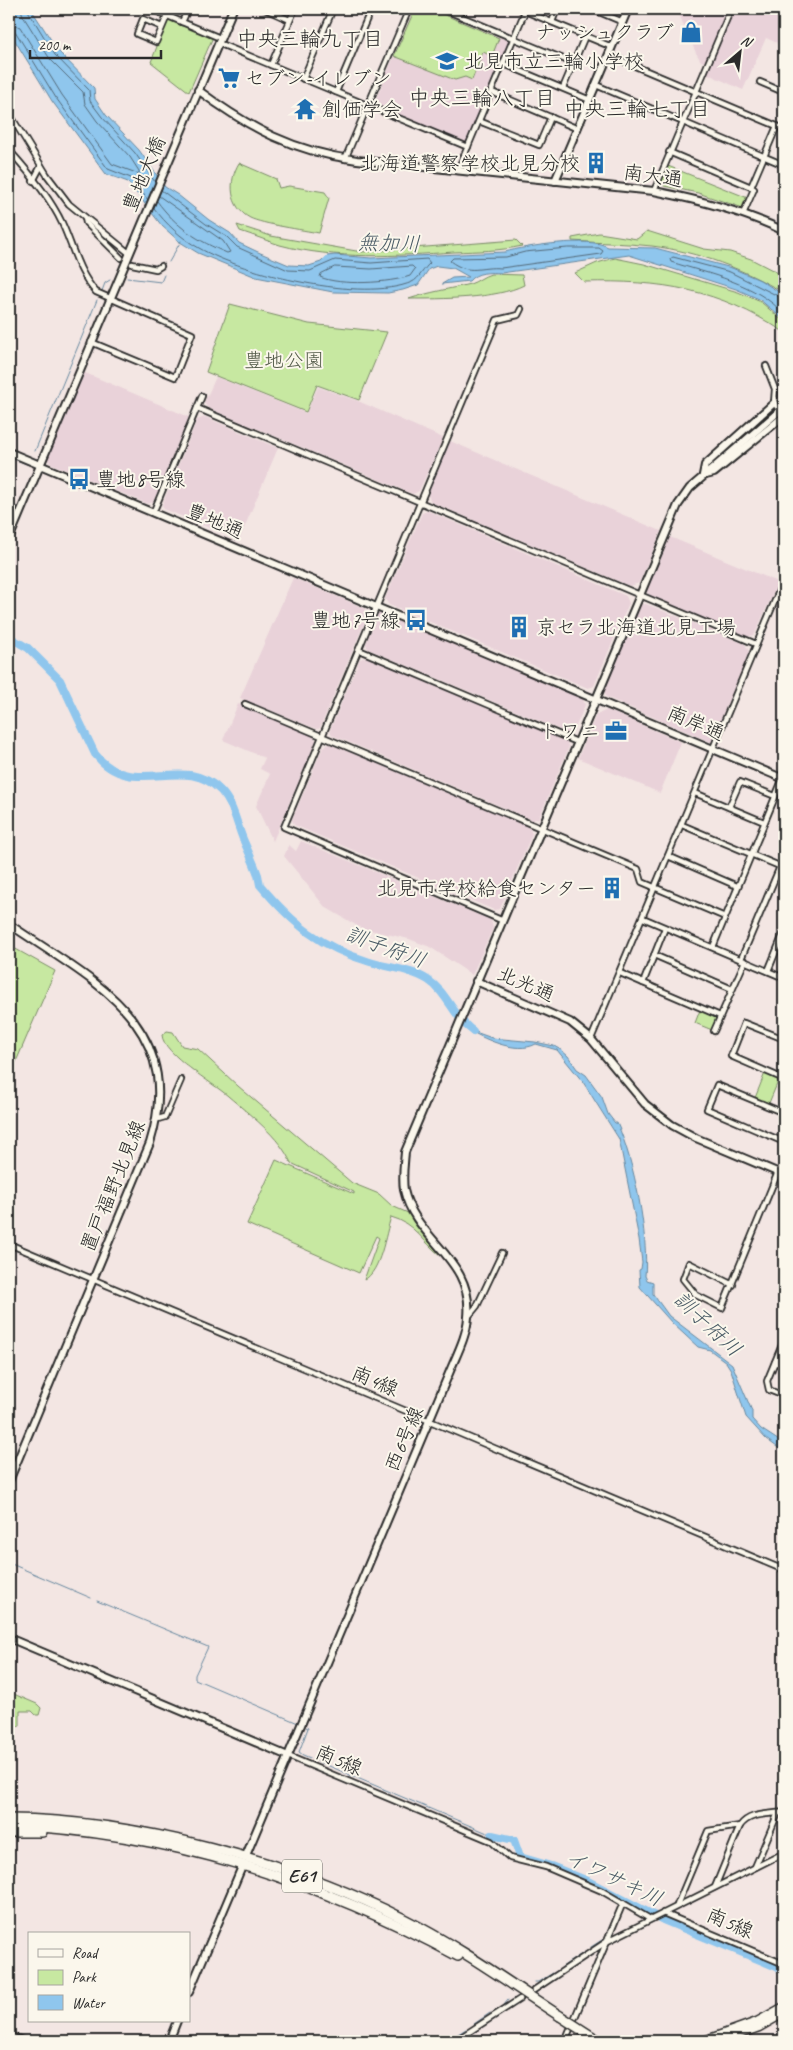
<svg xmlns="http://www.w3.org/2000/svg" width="793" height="2050" font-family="Caveat,'Klee One',sans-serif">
  <rect width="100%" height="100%" fill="#f3e6e3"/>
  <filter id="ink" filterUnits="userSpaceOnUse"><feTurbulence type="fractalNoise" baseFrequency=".02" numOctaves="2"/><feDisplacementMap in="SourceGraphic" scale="10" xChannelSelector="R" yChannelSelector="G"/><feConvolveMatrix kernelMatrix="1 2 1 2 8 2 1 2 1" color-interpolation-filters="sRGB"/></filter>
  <g filter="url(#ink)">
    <g fill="#e9d2d9">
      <path d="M414,9H434L510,41L466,143L374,104Z"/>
      <path d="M680,9H784V46L766,38L743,90L706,73L709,64L701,61L696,53L678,12Z"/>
      <path d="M83,372L189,417L153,502L148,504L50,463L47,458Z"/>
      <path d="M216,377L306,413L318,387L358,401L443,438L419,491L413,494L208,408L204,403Z"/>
      <path d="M205,417L278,448L239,540L164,509L162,505L197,420Z"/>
      <path d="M450,441L661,531L639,583L630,586L431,502L428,495Z"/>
      <path d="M428,511L626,596L629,603L594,686L588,688L389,605L385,599L422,513Z"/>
      <path d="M670,537L778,582L755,634L748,637L649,595L646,590Z"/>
      <path d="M293,578L364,608L368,614L320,728L317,729L240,698Z"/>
      <path d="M646,604L745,644L749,652L711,742L606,697L604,689L639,605Z"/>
      <path d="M382,613L583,699L585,705L574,731L568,733L368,649L366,644L378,614Z"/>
      <path d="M366,657L566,741L569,747L539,818L533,820L332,735L330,730L360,659Z"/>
      <path d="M238,704L314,736L316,741L273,841L256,806L270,774L260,769L265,758L223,740Z"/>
      <path d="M607,710L681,742L660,793L578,758L596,715Z"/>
      <path d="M330,744L529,827L532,834L500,909L494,910L294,825L292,820L323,747Z"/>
      <path d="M301,841L491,920L493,928L472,975L430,947L409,939L361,928L325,907L284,856L289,845L296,851Z"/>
    </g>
    <g fill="#c7e8a1" stroke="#798a66">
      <path d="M415,9H431L499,38L492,56L483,52L472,80L465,77L455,80L394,56Z"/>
      <path d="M168,18L213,37L189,92L151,62Z"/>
      <path d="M239,163L276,179L279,188L289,186L325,192L329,198L319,233C303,230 262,224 250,218C229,207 228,181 239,163Z"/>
      <path d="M668,166L748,198L743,208L698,193L664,186L661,182Z"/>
      <path d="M237,225L271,236L362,252L516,240L522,246C500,251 477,251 454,252C397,256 336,260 280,245C267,241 253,235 240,231Z"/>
      <path d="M647,231L704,249L730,252L751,259L784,276V293C744,269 699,252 652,246C625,243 599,243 572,241V238L599,233L637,239Z"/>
      <path d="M615,258L644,264L738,292L761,302L784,322V332C718,289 662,280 584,282L575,273L597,263Z"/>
      <path d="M491,274L522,275L524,285C496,299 441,299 409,299C429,292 450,289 470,284C477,282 483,276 491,274Z"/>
      <path d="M230,304L309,324L387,332L359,400L317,385L306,412L206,372Z"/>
      <path d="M12,947L55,971L9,1078V955Z"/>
      <path d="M700,1010L717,1017L712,1030L695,1023Z"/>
      <path d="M167,1031L173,1032L182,1046L198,1049L238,1086L352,1183L379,1194L392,1206L408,1213L444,1255H440C423,1242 414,1223 391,1217C385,1235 381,1271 364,1280L379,1238L376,1236L359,1273L247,1224L276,1160L354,1194V1192L291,1163C279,1136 250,1115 228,1096C213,1083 163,1054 162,1035Z"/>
      <path d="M765,1073L779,1079L769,1103L755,1098Z"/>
      <path d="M9,1692L37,1704L41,1708L39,1715H36L32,1711H20V1726L9,1729Z"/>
    </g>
    <g fill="#8fc6ed" stroke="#67889f">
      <path d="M9,9H31L59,52L94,88L95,99L106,115L139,150L165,187L178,195L209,220L230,233L239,243L258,252L289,265L309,266L321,262L327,256L335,255L371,258L505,252C526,246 590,236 608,247L655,248L732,268L760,280L784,295V320L759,299L736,289L629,255L501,273C490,272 476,272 469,281L442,284L452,278L469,277L453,268L437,266L429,269L418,285L403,290L388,293L333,292L256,277L198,253L180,242L162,226L128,182L106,174L52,101L9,31Z"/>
      <path d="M466,1024L478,1033L492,1038L535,1042L554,1046L561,1050L568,1056L577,1069L586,1075L602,1097L608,1114L615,1123H617C634,1160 649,1236 645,1276L647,1280L653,1282V1294L669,1316L732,1364L752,1411V1419L761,1429L784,1444V1452L766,1439L746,1417L731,1370L726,1362L710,1350L698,1347L672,1323L640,1287L639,1270L641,1269L642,1262L639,1239L619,1139L583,1082L557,1050L536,1044C516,1055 481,1038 464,1027Z"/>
    </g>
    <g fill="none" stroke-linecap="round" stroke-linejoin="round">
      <g stroke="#536979" stroke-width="1">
        <path d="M27,9L55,55L89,90L90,101L102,117L135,153L155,182"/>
        <path d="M9,22L20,27L62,95L112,164L139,174V171L130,157L97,121L85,104L83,92L50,59L23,16L21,9"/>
        <path d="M9,29L15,31L56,98L108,169L131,178L148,200"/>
        <path d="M157,201C176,227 198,241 227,253L230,252L223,241L159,196"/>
        <path d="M154,208C166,224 181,238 199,248C244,274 363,303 412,282C419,279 424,268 430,263L427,259L371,263L335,260L310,271L288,270L237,247L227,237L206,224L161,190"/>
        <path d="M568,248H599L603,251L601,254L501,268C480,266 470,276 450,261L453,258L506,257L525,252Z"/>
        <path d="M335,267L371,269L412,266L415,269L410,276C390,283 340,286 320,277L321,274Z"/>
        <path d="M784,299L730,272L673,257L670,259L671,262C709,274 756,283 784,314"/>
      </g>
      <g stroke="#67889f" stroke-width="1">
        <path d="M169,262L181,241"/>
        <path d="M127,278L161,282L164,275"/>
        <path d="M102,291L105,283L110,280"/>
        <path d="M35,451L97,300"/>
        <path d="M9,457L29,465"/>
        <path d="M9,470V475"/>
        <path d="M9,504L16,507L9,523"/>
        <path d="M9,1563L91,1598"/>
        <path d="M97,1601L208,1647L195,1675V1679L298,1723"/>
        <path d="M306,1727L308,1728L299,1752L303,1755L492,1835"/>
        <path d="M649,1915L650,1914"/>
        <path d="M591,1947L602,1940"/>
        <path d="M562,1967L583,1953"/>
        <path d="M535,1982H538L553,1973"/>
        <path d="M504,2005L508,2000"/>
        <path d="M474,2024L490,2013"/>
        <path d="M447,2041L466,2029"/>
      </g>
      <g stroke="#8fc6ed" stroke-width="8">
        <path d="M9,637L28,648L60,680L95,754C133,802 183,751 221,791C234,805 236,822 243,839C248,851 254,863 258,875L260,885C293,924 320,947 370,962C389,968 411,969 428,980C447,992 454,1018 473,1031"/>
        <path d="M492,1835L514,1840L520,1857L551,1866L588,1881L663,1920L784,1970"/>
      </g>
      <g stroke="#2b2b2b" stroke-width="8">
        <g id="street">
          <path d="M151,9L220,38"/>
          <path d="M265,9L290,20"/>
          <path d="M443,9L573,63"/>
          <path d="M520,9L612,47"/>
          <path d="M592,9L623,22"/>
          <path d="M182,22L188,9"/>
          <path d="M552,22L557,9"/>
          <path d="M162,27L143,19L137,34L156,42L167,16"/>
          <path d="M218,43L468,147"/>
          <path d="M609,55L784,129"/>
          <path d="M504,64L590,100"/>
          <path d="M271,65L295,9"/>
          <path d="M303,79L333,9"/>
          <path d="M760,82L781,91L784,82"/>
          <path d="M596,85L784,165"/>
          <path d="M563,88L585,36"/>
          <path d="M336,92L371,9"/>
          <path d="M492,92L578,129"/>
          <path d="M9,113L47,175L69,204L129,253"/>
          <path d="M479,121L539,145L551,117"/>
          <path d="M9,150C28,171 50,197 62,223C73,247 78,272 96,292L192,334L175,377L91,342"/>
          <path d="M669,152L751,187"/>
          <path d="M345,159L409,9"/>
          <path d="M458,170L526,9"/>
          <path d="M33,181L41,166"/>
          <path d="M654,191L731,9"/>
          <path d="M743,214L754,189L751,187L777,126"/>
          <path d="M85,218L86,223L121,258"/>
          <path d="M132,264L156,269L161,266"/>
          <path d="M766,366L775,389L774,403L777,407"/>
          <path d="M197,408L202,396"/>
          <path d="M153,513L197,408L756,644"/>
          <path d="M359,650L577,742"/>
          <path d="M245,704L638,869L642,882L725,917"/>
          <path d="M695,793L764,822"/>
          <path d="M729,807L740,782L775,796"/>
          <path d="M682,825L784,868"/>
          <path d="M668,856L737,886"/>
          <path d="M643,918L784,978"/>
          <path d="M501,920L284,827L497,320L518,315L521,309"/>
          <path d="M713,947L783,778"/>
          <path d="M654,955L732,989"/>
          <path d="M741,959L784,857"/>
          <path d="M768,971L784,932"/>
          <path d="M620,973L720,1016"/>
          <path d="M643,983L665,928"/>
          <path d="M714,1031L745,961"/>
          <path d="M591,1039L784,579"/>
          <path d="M784,1039L744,1023L731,1056L784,1079"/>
          <path d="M784,1113L717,1085L707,1109L784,1142"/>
          <path d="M158,1119L165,1117L181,1080"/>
          <path d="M9,1244L784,1570"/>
          <path d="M733,1285L689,1263L683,1279L696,1295L722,1308L778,1172"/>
          <path d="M468,1317L477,1306L502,1253"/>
          <path d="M784,1340L767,1381L769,1390L784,1396"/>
          <path d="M775,1362L784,1366"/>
          <path d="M288,1756L491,1841L510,1858L546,1867L602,1891L650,1919"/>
          <path d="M740,1826C750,1812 768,1815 784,1812"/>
          <path d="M755,1867L778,1813"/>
          <path d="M677,1905L708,1831L740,1826L715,1887"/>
          <path d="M663,1913L784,1964"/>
          <path d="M534,1990L606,1942L784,1853"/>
          <path d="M9,2035L25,2041"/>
          <path d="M455,2041L520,1999"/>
          <path d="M565,2041L623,1903"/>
        </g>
      </g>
      <g stroke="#2b2b2b" stroke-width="10">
        <g id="secondary">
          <path d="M198,90C249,128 294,152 357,160L654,191C699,200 743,211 784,231"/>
          <path d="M555,181L628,9"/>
          <path d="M9,452L784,779"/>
          <path d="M703,475L705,465L774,403"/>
          <path d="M706,475L714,473L784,416"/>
          <path d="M9,539L233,9"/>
          <path d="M9,924C92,981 187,1023 150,1143L9,1481"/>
          <path d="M476,981L570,1022L591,1039L645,1104L672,1125L696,1138L784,1175"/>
          <path d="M9,1638L288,1756"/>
          <path d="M247,1853L450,1371C457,1354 467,1335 468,1317C474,1259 415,1240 404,1190C402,1177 404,1164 405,1152L678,505L690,488L784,407"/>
          <path d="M189,1992L241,1869"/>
          <path d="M169,2041L177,2021"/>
        </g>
      </g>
      <g stroke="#2b2b2b" stroke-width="11">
        <g id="primary">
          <path d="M704,2041L757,2022L784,2007"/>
          <path d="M720,2041L759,2027L780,2015"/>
        </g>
      </g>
      <g stroke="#2b2b2b" stroke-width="12">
        <g id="highway">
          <path d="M9,1819C137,1820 288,1861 402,1918C458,1946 508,1982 560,2016"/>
          <path d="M9,1825C170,1832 317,1880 458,1956"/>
          <path d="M9,1832H42"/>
        </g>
      </g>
      <use href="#street" stroke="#fbf7ec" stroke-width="4.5"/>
      <use href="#secondary" stroke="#fbf7ec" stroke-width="6"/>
      <use href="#primary" stroke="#fbf7ec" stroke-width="8"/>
      <use href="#highway" stroke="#fbf7ec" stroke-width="9"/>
      <g stroke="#2b2b2b" stroke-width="12" stroke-linecap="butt">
        <path id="highway-bridge" d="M560,2016L599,2041"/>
      </g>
      <use href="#highway-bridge" stroke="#fbf7ec" stroke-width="9"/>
    </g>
  </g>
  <defs>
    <g id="shop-bare" transform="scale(1.725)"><path d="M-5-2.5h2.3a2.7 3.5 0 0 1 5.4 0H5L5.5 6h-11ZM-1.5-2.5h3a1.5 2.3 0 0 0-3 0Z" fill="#1f6fb2" stroke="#fbf7ec" stroke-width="2.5" paint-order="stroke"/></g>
    <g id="school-bare" transform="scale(1.725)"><path d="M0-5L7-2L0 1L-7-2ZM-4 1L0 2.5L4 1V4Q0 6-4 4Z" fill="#1f6fb2" stroke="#fbf7ec" stroke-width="2.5" paint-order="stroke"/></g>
    <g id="supermarket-bare" transform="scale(1.725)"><path d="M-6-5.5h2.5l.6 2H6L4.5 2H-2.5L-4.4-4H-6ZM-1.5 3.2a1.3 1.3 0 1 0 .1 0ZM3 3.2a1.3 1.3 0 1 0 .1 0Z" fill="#1f6fb2" stroke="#fbf7ec" stroke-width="2.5" paint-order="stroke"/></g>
    <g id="temple-bare" transform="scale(1.725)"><path d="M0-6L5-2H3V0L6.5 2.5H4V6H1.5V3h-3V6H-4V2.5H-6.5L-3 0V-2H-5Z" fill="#1f6fb2" stroke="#fbf7ec" stroke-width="2.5" paint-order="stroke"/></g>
    <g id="building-bare" transform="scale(1.725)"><path d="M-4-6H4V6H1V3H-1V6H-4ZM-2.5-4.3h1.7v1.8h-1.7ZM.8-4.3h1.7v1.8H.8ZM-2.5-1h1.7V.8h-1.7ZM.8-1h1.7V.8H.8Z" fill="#1f6fb2" stroke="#fbf7ec" stroke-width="2.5" paint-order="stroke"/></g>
    <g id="bus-bare" transform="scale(1.725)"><path d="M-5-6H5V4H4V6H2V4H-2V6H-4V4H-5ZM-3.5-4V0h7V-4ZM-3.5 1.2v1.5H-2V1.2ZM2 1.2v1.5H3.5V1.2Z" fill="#1f6fb2" stroke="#fbf7ec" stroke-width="2.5" paint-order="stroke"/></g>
    <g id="office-bare" transform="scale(1.725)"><path d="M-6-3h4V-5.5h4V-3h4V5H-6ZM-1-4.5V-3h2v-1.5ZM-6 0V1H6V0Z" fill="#1f6fb2" stroke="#fbf7ec" stroke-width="2.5" paint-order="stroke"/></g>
  </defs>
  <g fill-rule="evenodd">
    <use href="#shop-bare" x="691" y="32"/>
    <use href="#school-bare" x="447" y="61"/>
    <use href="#supermarket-bare" x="229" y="78"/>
    <use href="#temple-bare" x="305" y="109"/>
    <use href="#building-bare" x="596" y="163"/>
    <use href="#bus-bare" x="79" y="479"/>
    <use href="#bus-bare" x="416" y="620"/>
    <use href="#building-bare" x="519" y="627"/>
    <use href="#office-bare" x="616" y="731"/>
    <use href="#building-bare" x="612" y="888"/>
  </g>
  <g text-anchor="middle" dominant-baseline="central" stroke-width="4" stroke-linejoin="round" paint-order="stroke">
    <rect fill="#fbf7ec" stroke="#696865" stroke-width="1" x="282" y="1859.5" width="40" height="33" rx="4"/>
    <g font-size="19" font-weight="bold" fill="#2b2b2b">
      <text x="302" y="1876">E61</text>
    </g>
    <g font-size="20" fill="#2b2b2b" stroke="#fbf7ec" text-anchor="end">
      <text x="674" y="32">ナッシュクラブ</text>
      <text x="464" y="61" text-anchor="start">北見市立三輪小学校</text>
      <text x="245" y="78" text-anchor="start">セブン-イレブン</text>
      <text x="322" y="109" text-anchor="start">創価学会</text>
      <text x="580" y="163">北海道警察学校北見分校</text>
      <text x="96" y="479" text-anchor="start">豊地8号線</text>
      <text x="400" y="620">豊地7号線</text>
      <text x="536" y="627" text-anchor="start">京セラ北海道北見工場</text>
      <text x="600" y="731">トワニ</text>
      <text x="596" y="888">北見市学校給食センター</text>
    </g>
    <g font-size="20" fill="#2b2b2b" stroke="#fbf7ec">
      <text transform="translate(144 174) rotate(-67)">豊地大橋</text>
      <text transform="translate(653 176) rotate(8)">南大通</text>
      <text transform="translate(215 521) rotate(23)">豊地通</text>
      <text transform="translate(696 723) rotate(23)">南岸通</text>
      <text transform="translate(526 984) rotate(23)">北光通</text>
      <text transform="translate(113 1186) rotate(-68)">置戸福野北見線</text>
      <text transform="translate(375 1381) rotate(23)">南4線</text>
      <text transform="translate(404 1439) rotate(-67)">西6号線</text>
      <text transform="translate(339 1760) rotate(23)">南5線</text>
      <text transform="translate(730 1923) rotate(23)">南5線</text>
    </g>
    <g font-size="20" fill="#525a48" stroke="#fbf7ec">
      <text x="284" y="360">豊地公園</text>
    </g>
    <g font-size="21" fill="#2b2b2b" stroke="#fbf7ec">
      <text x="310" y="39">中央三輪九丁目</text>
      <text x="482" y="98">中央三輪八丁目</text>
      <text x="637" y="109">中央三輪七丁目</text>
    </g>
    <g font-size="21" font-style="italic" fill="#495a65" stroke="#fbf7ec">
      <text transform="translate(389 243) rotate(2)">無加川</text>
      <text transform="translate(386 947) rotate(20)">訓子府川</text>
      <text transform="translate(708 1324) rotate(43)">訓子府川</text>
      <text transform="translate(614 1878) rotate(25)">イワサキ川</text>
    </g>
  </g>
  <rect width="793" height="2050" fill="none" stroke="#fbf7ec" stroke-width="30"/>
  <rect x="15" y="15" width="763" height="2020" fill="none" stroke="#2b2b2b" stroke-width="2" filter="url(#ink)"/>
  <rect x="28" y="1932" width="162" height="90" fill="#fbf7ec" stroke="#a8a59f"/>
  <rect x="38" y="1949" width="25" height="8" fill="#fbf7ec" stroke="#a8a59f"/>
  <text x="72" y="1958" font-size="15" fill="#2b2b2b">Road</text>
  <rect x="38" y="1970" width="25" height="15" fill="#c7e8a1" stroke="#a8a59f"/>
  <text x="72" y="1982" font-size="15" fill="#2b2b2b">Park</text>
  <rect x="38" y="1995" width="25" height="15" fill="#8fc6ed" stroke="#a8a59f"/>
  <text x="72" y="2008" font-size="15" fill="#2b2b2b">Water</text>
  <g transform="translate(740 52) rotate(28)" stroke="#fbf7ec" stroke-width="4" paint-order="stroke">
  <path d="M0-4L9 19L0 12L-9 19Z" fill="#2b2b2b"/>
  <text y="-8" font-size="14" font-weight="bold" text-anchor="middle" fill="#2b2b2b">N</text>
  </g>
  <path d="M30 50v8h131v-8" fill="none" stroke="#2b2b2b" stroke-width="2.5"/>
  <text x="38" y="50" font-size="15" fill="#2b2b2b" stroke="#fbf7ec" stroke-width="4" paint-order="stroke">200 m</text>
</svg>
